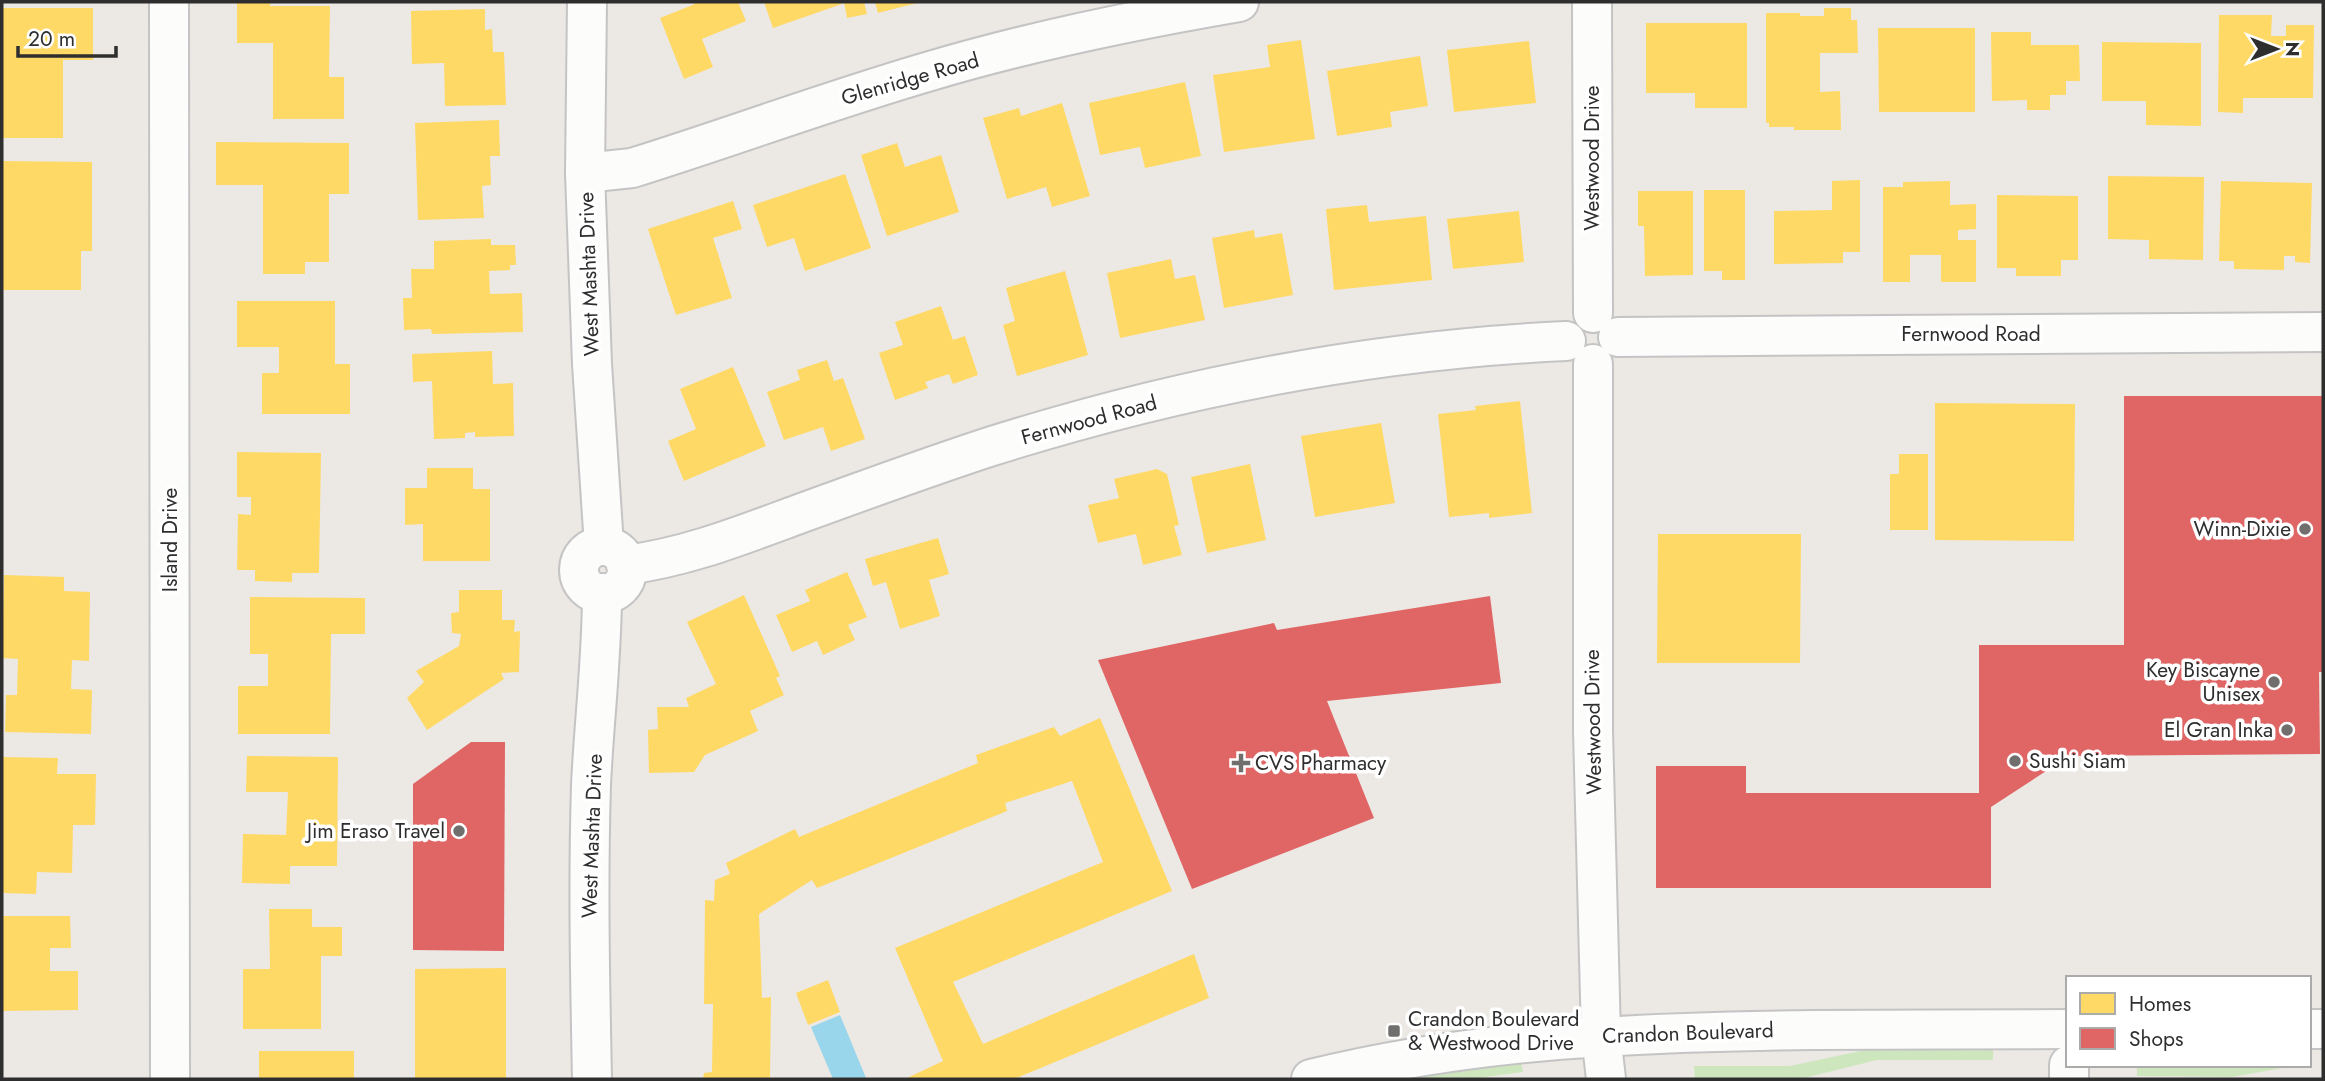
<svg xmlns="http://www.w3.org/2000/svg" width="2325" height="1081" font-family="Jost,sans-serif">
  <rect width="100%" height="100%" fill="#ece8e4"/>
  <g fill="#cee6be">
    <path d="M1993,1049V1060H1877L1800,1079L1695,1078L1694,1066H1790L1865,1050Z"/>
    <path d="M1521,1062L1523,1072L1470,1079H1402L1455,1069Z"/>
    <path d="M2300,1065L2232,1077L2137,1076V1066Z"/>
  </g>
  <path fill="#99d6ec" d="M840,1015L866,1078L864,1079H833L811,1027Z"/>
  <g fill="#ffd966">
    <path d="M237,2H270V6H330L329,77H344V119H273V43H237Z"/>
    <path d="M694,2H738L746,21L702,39L713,67L684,79L660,18L695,4Z"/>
    <path d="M764,2H841L842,4L773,28Z"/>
    <path d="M844,2H864L867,14L847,18Z"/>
    <path d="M875,2H917V3L878,13Z"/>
    <path d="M2,8H93V60H63V138H2Z"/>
    <path d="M1824,8H1851V20H1857L1858,53H1820V92L1840,91L1841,130H1794V127H1769V123H1766V13H1800V16H1824Z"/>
    <path d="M485,9V30L492,29L493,52H504L506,105L445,106L444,63L412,64L411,11Z"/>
    <path d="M2219,15H2272L2271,36H2286V25H2314L2313,98H2243V113L2218,112Z"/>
    <path d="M1646,23H1747V108H1695V93H1646Z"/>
    <path d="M1878,28H1975V112H1879Z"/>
    <path d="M1991,32H2031V45H2079L2080,81H2066V95H2050V110H2027V100L1992,101Z"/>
    <path d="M1301,40L1315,139L1224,152L1213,75L1270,67L1267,45Z"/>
    <path d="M1529,41L1536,103L1454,112L1447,50Z"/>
    <path d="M2102,42L2201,43V126L2146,125V101H2102Z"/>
    <path d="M1420,56L1428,106L1390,112L1392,127L1337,136L1327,71Z"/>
    <path d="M1185,82L1201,156L1145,168L1140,147L1100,155L1089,103Z"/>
    <path d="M1062,103L1090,196L1052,207L1046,187L1007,199L983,118L1019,108L1021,116Z"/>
    <path d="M499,120L500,156H490L491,185L482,186L484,218L418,220L415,123Z"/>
    <path d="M216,142L349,143V194H329V262H305V274H263V185H216Z"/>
    <path d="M897,143L905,167L941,155L959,212L887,236L861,155Z"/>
    <path d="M2,161L92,162V251H81V290H2Z"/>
    <path d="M845,174L871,248L805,271L794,238L767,247L753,205Z"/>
    <path d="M2108,176L2204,177L2203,260L2149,259V240L2108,239Z"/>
    <path d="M1860,180V252H1843V263L1774,264V211L1832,210V181Z"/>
    <path d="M1950,181V205L1976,204V229L1958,230V240H1976V282H1941V255H1910V282H1883V187H1903V182Z"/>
    <path d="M2221,181L2312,183L2310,263L2295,262V256H2284V270L2234,269V261H2219Z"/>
    <path d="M1704,190H1745V280H1722V271H1704Z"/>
    <path d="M1638,191H1693V275L1645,276L1644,226H1638Z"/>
    <path d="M1997,195L2078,196V260H2061V276H2016V268H1997Z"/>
    <path d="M733,201L742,229L713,238L732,298L676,315L648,229Z"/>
    <path d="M1367,205L1369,222L1426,216L1432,280L1334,290L1326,209Z"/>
    <path d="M1519,211L1524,262L1453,269L1447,219Z"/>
    <path d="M1254,230L1255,238L1282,233L1293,295L1224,308L1212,238Z"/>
    <path d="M491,239V245H515L516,265H510V270L489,271L490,294L522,293L523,332L432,334L431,329L404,330L403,298H412L411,269H434V241Z"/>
    <path d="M1171,259L1175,279L1195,275L1205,320L1120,338L1107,273Z"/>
    <path d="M1065,271L1088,355L1017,376L1003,325L1015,321L1006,288Z"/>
    <path d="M237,301H335V364H350V414H262V373H279V347H237Z"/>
    <path d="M941,306L953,340L965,336L978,375L953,384L949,374L925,382L928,388L895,400L879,353L903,345L895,322Z"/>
    <path d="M492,351L493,384L513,383L514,436L475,437V432L465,433V438L434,439L432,381L413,382L412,354Z"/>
    <path d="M827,360L834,381L843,378L865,439L831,451L823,427L784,440L767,392L800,380L797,370Z"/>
    <path d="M733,367L766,446L684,481L668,441L696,429L680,389Z"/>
    <path d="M1520,401L1532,513L1489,518V513L1449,517L1438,414L1476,410L1475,406Z"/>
    <path d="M1935,403L2075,404L2074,541L1935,540Z"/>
    <path d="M1381,423L1395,503L1315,517L1301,436Z"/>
    <path d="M237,452L321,453L319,573H292V582L255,581V570H237L238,514L251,515V497H237Z"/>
    <path d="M1899,454H1928V530H1890V474H1899Z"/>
    <path d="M1250,464L1266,540L1207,553L1191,477Z"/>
    <path d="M427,468H473V489H490V561H423V524L405,525V488H427Z"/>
    <path d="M1157,469L1167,474L1179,525L1174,526L1182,555L1143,565L1136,534L1098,543L1088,505L1119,498L1114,479Z"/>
    <path d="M1658,534H1801L1800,663H1657Z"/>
    <path d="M938,538L949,574L929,580L940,616L900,629L886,582L873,586L865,559Z"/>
    <path d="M847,572L867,617L848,625L855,640L823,655L817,641L792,652L776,615L810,601L805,590Z"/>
    <path d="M4,575L64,577V591L90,592L89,661L72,660L71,689L92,690L91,734L5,732L6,695H17L18,659L2,658Z"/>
    <path d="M459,590H502V620H515L514,632L520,631L519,672L501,673L504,679L427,730L407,698L424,682L416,671L459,646L461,634L452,633L451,613L459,612Z"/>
    <path d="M744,595L780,676L776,678L784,695L750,711L758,731L705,755L694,772L649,773L648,730L658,729L657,707H689L686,698L716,684L687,622Z"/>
    <path d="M250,597L365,598V634H331L330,734H238V686H268V654H250Z"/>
    <path d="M1100,718L1172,891L953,982L983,1044L1194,954L1209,998L1014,1079H905L943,1061L895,948L1103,862L1072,781L1005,803L1007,811L817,888L812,880L759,914L762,998L771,997L770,1079H703L704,1073L712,1072L713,1004H704L705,900L714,901L715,880L730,874L726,863L795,829L799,837L978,763L976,755L1054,727L1060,736Z"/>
    <path d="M247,756L338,757L337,866H290V884L242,883L243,834L286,835L288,792H246Z"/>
    <path d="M2,757L58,758L57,774H96L95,825H73L72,873L37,872L36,894L2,893Z"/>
    <path d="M269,909H312V927H342V956H321V1029H243V969H270Z"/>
    <path d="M2,916H70L71,948H50V971H78V1010L2,1011Z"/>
    <path d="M506,968V1079H415V969Z"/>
    <path d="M828,980L840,1012L808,1025L796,993Z"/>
    <rect x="259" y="1051" width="95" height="28"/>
  </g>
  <g fill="#e06666">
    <path d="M2124,396H2323V672H2319L2320,754L2069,756L1991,807V888H1656V766H1746V793H1979V645H2124Z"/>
    <path d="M1490,596L1501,683L1327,701L1374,818L1192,889L1098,660L1274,623L1277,630Z"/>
    <path d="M471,742H505L504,951L413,950V784Z"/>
  </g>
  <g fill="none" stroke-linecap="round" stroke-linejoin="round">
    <g stroke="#c5c4c5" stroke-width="42">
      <g id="street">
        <path d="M169,2L170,1079"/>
        <path d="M1592,2L1593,313"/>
        <path d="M585,173L632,168C731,137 828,101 927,72C1030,41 1134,20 1239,2"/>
        <path d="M1618,337L2323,332"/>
        <path d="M1593,364V731L1601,1035L1606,1079"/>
        <path d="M626,565C687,557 742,535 799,514C862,491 925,468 989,447C1176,388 1370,350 1566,341"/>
        <path d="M2069,1079V1065"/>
      </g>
    </g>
    <g stroke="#c5c4c5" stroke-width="42">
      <g id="secondary">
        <path d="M587,2L585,173L592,364L604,546"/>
        <circle cx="603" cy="570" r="24"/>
        <path d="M2309,1029H2323"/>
        <path d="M592,1079C590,981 588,883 591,785C594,721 602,658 602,593"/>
        <path d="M1311,1079C1476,1038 1644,1032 1813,1030C1898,1030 1983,1029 2068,1029"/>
      </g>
    </g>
    <use href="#street" stroke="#fcfcfb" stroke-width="38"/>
    <use href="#secondary" stroke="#fcfcfb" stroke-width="38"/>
  </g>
  <g fill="#706f6e" stroke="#fff" stroke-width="2.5">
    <circle cx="2305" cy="529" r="7"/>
    <circle cx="2274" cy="682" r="7"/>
    <circle cx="2287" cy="730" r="7"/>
    <circle cx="2015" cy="761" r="7"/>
    <path d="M1237.5 752.5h7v7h7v7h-7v7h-7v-7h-7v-7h7z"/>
    <circle cx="459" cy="831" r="7"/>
    <rect x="1387" y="1024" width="14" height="14" rx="3.5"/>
  </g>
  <g text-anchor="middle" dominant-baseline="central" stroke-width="7" stroke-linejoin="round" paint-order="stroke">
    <g font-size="21" fill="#2e2e2e" stroke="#fff">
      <text transform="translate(910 79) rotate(-16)">Glenridge Road</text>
      <text transform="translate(1592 158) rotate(-90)">Westwood Drive</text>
      <text transform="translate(589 274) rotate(-92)">West Mashta Drive</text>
      <text x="1971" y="334">Fernwood Road</text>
      <text transform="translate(1089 420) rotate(-15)">Fernwood Road</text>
      <text transform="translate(170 540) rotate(-90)">Island Drive</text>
      <text transform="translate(1593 722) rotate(-91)">Westwood Drive</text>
      <text transform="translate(592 836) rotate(-88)">West Mashta Drive</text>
      <text transform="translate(1688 1033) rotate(-2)">Crandon Boulevard</text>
    </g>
    <g font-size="21" fill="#2e2e2e" stroke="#fff" text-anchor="end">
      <text x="2291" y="529">Winn-Dixie</text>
      <text x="2260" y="670">Key Biscayne<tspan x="2260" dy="24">Unisex</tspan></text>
      <text x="2273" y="730">El Gran Inka</text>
      <text x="2029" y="761" text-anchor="start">Sushi Siam</text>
      <text x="1255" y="763" text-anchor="start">CVS Pharmacy</text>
      <text x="445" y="831">Jim Eraso Travel</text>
      <text x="1408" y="1019" text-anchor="start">Crandon Boulevard<tspan x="1408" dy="24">&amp; Westwood Drive</tspan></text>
    </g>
  </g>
  <rect width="2325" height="1081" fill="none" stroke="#2e2e2e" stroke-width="7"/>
  <rect x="2066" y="976" width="245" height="91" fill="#ffffff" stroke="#ababab" stroke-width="2"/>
  <rect x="2080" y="993" width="35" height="21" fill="#ffd966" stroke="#ababab" stroke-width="2"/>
  <text x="2129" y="1011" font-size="21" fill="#2e2e2e">Homes</text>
  <rect x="2080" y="1028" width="35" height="21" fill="#e06666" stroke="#ababab" stroke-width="2"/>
  <text x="2129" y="1046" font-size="21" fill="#2e2e2e">Shops</text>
  <g transform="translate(2276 49) rotate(90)" stroke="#ffffff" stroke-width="5" paint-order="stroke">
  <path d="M0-5L12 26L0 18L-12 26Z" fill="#2e2e2e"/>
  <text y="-10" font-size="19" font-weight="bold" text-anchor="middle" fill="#2e2e2e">N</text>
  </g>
  <path d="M18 46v10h98v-10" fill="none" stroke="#2e2e2e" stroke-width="3.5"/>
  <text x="28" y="46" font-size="21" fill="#2e2e2e" stroke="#ffffff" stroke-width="5" paint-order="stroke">20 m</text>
</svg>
